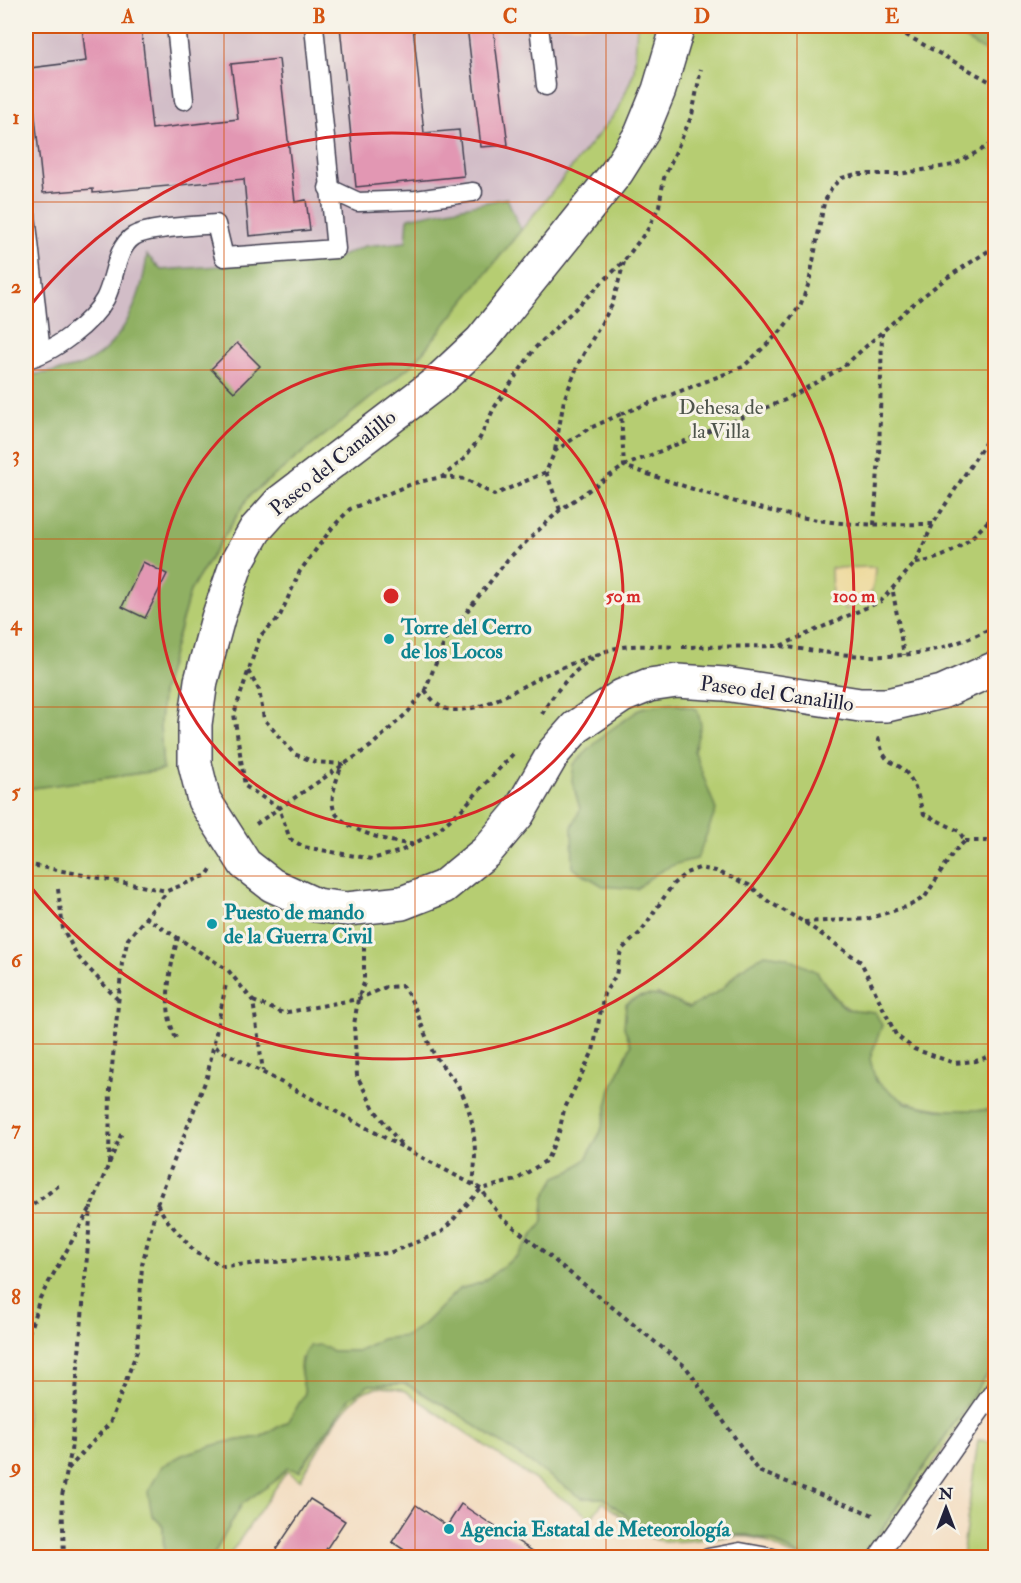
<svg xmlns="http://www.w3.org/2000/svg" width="1021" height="1583" font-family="'IM FELL Double Pica',serif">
  <rect width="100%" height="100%" fill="#f7f3e8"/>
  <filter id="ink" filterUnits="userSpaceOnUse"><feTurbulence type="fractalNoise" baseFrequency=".0167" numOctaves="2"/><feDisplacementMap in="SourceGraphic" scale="12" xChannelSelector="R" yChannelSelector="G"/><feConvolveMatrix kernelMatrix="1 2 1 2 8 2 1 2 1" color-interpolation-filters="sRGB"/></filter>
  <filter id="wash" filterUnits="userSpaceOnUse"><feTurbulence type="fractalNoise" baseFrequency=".008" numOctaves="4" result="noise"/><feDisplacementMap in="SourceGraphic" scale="24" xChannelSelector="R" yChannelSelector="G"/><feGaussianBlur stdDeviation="1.35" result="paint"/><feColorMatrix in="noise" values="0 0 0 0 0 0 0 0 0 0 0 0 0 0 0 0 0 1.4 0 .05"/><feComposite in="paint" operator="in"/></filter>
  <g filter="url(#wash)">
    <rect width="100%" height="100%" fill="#f3dcbf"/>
    <path fill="#d2bdc7" d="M26,26H637L634,72L618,110L414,363L26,789Z"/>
    <g fill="#b6cd72" stroke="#6c7856" stroke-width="1.5">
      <path d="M637,26H995V1110C958,1112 874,1113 870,1061C870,1050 878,1035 882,1025C845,1009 840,1007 817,972L741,968L721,990L689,1008L658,994L624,1027L631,1045L611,1090L601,1131L586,1159L571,1171L556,1177L544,1198L543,1222L517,1256L481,1283L459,1289L424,1324L406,1336L382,1339L357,1351H332L301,1358L300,1368L305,1393L289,1421L260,1437L226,1442L152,1515L163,1526L164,1557H26V789L163,770L160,725L162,692L190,591L249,496L414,363L618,110L634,72Z"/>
      <path d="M995,1363V1373L869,1557L863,1558Z"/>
      <path d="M406,1384L458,1414L582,1498H604L634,1522L669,1536L747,1535L773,1541L801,1557C788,1557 773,1543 759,1539C726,1531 691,1546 657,1540L646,1536L603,1502L591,1518L405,1391C392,1388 381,1385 368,1390C343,1400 315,1456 300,1480L287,1471L228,1557L212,1558L242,1504L275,1481L287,1468L300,1471L349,1399L369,1385Z"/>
      <path d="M978,1440L995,1442V1557H962Z"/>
    </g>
    <g fill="#90b064" stroke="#596950" stroke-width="1.5">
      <path d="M942,26H995V57Z"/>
      <path d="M507,198L521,230L414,363L249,496L190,591L162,692L160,725L163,770L26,789V376C42,373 60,372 76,367C121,352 142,299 147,255L161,270L337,258L365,246L406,242L408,218Z"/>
      <path d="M670,703L697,709L701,725L694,751L716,810L697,859C672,863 655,872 637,889L603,886L573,868L572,827L580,809L572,781L574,764L606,733L642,708Z"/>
      <path d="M765,954L785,957L817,972L832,995L846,1009L875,1012L882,1025L870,1059L876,1081L906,1103L938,1110H995V1363L863,1557H801L773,1541L747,1535L669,1536L634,1522L604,1498H582L458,1414L406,1384L369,1385L349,1399L299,1471L287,1468L275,1481L242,1504L212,1557H164L163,1526L152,1515L148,1492L162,1466L184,1454L226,1442L261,1437L289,1421L305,1393C301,1372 296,1365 309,1346L321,1345L332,1351H357L382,1339L406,1336L424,1324L459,1289L481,1283L517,1256L543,1222L544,1198L556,1177L571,1171L586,1159L601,1131L611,1090L631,1045L624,1027L626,1004C648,987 667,998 689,1008L721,990L742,968Z"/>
    </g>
    <path fill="#eeda9e" stroke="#887e6c" stroke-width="1.5" d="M875,567C874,597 870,597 845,610L842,602L832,597L831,568Z"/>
    <g id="blocks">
      <g fill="#e297b3">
        <path d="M82,26H141L152,129L238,119L231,64L279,59L295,202L306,200L310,230L249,236L244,179L93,193V189L43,193L30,68L86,61Z"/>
        <path d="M340,26H413L424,133L459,130L464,176L356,187Z"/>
        <path d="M467,26H493L508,145L481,147Z"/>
        <path d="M237,343L260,366L234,392L211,369Z"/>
        <path d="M143,562L167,574L145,618L122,607Z"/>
        <path d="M310,1499L345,1521L321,1557H271Z"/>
        <path d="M461,1504L503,1532L542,1557H415L392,1542L416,1505L447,1526Z"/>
      </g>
    </g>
  </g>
  <g filter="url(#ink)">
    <use href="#blocks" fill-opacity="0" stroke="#413e4f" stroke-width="1.5"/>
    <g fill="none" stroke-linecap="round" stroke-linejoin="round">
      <g stroke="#413e4f" stroke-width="21">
        <g id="lane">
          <path d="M176,26L184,100"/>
          <path d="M539,26L546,86"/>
          <path d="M328,188L358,202L416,200L473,192"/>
          <path d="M26,215L41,353"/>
          <path d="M26,359C53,353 92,323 105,299C115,281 115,248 134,236C149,227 198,226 216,224L224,257L336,249L314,26"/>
          <path d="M708,1558L740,1552L773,1558"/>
          <path d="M877,1558L996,1388"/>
        </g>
      </g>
      <g stroke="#413e4f" stroke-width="36">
        <path id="street" d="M678,26L659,90L641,134L617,172L481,341L436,383L280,502L255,530L237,562L218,618L201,681L195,724V764L204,800L245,864L272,885L316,905L347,909L402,903L443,887L486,852L518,814L554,752L576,727L622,696L649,685L677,681L725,684L860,705H887L942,692L996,668"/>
      </g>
      <g stroke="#413e4f" stroke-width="4" stroke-dasharray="4.5 4.5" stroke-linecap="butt">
        <path d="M890,26L996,85"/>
        <path d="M555,450L564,400L579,362L612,305L624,262"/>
        <path d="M546,472L560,510"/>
        <path d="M442,477L466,479L494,495L546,472L555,451L588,429L621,414"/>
        <path d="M933,524C899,524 865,526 832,522C760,513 692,489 624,466L621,414L743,367L780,332L800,306L809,283L824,203L832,187L842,178L856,174H899L953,165L996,142"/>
        <path d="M874,525L879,456L882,333"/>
        <path d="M916,563C952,558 973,539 996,512"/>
        <path d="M893,592L904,655"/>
        <path d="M781,646C866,659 916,666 996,626"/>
        <path d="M682,647L780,646L881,601L915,563L933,524L996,426"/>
        <path d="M248,671L259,690L264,719L294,754L315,762L342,764C338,777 329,797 334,810C341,829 393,844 412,844"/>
        <path d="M425,690C432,700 440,710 453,710C482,711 511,692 535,680C556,669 577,661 599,654"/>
        <path d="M542,714C555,690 578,664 604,652C624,643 653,646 675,647"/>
        <path d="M513,754L462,809L437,831L401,851L372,859L304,847L290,839L279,808L245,786L234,714L260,636L279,618L300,571L332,528L350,509L414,483L442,477L462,461L480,438L494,408L535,348L624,261L648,229L659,206L664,178L692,115L701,69"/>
        <path d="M990,783L996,795"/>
        <path d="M256,824L371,746L408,712L425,690L445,641L461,619L508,559L560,510L624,466L785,400L842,368L912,305L945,279L996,246"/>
        <path d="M965,841H996"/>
        <path d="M26,864L167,891L207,875L211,869"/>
        <path d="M58,889L63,929L78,957L119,1001"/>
        <path d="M145,917L228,970L253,1001L263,1071"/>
        <path d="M804,922L867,919L909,906L925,897L953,853L965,841L959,831L924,814C919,802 916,785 908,775C893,756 885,770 878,736"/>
        <path d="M364,938V983L358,999L354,1025L357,1076L374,1109L402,1146"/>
        <path d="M253,1001L283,1013L358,999L386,987L402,986C417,1005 421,1027 431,1048C438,1063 450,1073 458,1086C476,1116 477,1152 473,1185"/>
        <path d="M176,1038C161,1009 170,968 178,937"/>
        <path d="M215,1047L481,1189L501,1217L686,1367L758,1471L876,1516"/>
        <path d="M109,1164L110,1088L122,963L128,939L167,892"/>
        <path d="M157,1204L166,1219L196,1253L224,1266L389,1253L442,1232L481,1189L516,1180L547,1160L559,1132L564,1110L593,1051L604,994L616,975L621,950L640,933L673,884L686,873L699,868L716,871L749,885L769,902L804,922L861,962L896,1035L914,1049L954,1063L976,1061L996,1054"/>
        <path d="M26,1210L62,1183"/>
        <path d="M26,1342L40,1298L91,1207L123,1130"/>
        <path d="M68,1469L110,1423L137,1351L142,1265L157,1204L207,1077L226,984"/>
        <path d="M64,1558L62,1496L71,1452L91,1207"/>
      </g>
      <use href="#lane" stroke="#fff" stroke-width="18"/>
      <use href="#street" stroke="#fff" stroke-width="33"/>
    </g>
  </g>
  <path fill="none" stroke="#d45411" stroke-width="1.5" stroke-opacity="0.55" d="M224,26V1558M415,26V1558M606,26V1558M797,26V1558M26,202H996M26,370H996M26,539H996M26,707H996M26,876H996M26,1044H996M26,1213H996M26,1381H996"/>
  <g fill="none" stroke="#d62828" stroke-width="3">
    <circle cx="391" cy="596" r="232"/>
    <path d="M26 311A463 463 0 1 1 26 881"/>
  </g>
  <g fill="#0f9aa8" stroke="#f7f3e8" stroke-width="2">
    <circle cx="389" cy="639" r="6"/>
    <circle cx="212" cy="924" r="6"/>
    <circle cx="449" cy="1529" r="6"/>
  </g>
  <g text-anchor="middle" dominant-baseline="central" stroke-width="6" stroke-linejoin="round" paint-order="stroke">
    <g font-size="21" fill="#4e554c" stroke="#f7f3e8">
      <text x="721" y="407">Dehesa de<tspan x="721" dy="24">la Villa</tspan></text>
    </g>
    <g font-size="21" fill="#22223b" stroke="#f7f3e8">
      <text transform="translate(333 463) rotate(-39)">Paseo del Canalillo</text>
      <text transform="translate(777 694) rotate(8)">Paseo del Canalillo</text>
    </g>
    <g font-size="21" font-weight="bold" fill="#0d838f" stroke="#f7f3e8" text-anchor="start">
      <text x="401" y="627">Torre del Cerro<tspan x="401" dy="24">de los Locos</tspan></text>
      <text x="224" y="912">Puesto de mando<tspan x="224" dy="24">de la Guerra Civil</tspan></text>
      <text x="461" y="1529">Agencia Estatal de Meteorología</text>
    </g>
  </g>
  <circle cx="391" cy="596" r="9" fill="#d62828" stroke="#f7f3e8" stroke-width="3"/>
  <g font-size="18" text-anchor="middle" font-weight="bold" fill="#d62828" stroke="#f7f3e8" stroke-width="6" stroke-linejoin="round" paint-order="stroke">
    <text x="623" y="602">50 m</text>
    <text x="854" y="602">100 m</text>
  </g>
  <rect width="1021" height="1583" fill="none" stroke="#f7f3e8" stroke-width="66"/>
  <g transform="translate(946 1508)" stroke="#f7f3e8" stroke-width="4.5" paint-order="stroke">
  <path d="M0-4.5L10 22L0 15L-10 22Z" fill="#22223b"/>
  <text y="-9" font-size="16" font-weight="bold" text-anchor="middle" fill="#22223b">N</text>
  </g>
  <rect x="33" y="33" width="955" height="1517" fill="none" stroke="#d45411" stroke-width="2"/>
  <g font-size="20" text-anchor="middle" font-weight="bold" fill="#d45411">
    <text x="128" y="23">A</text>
    <text x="319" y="23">B</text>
    <text x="510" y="23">C</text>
    <text x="702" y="23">D</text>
    <text x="892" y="23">E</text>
    <text x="16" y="124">1</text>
    <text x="16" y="293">2</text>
    <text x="16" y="461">3</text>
    <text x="16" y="630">4</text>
    <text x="16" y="798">5</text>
    <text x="16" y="967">6</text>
    <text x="16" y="1135">7</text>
    <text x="16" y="1304">8</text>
    <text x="16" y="1473">9</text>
  </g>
</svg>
